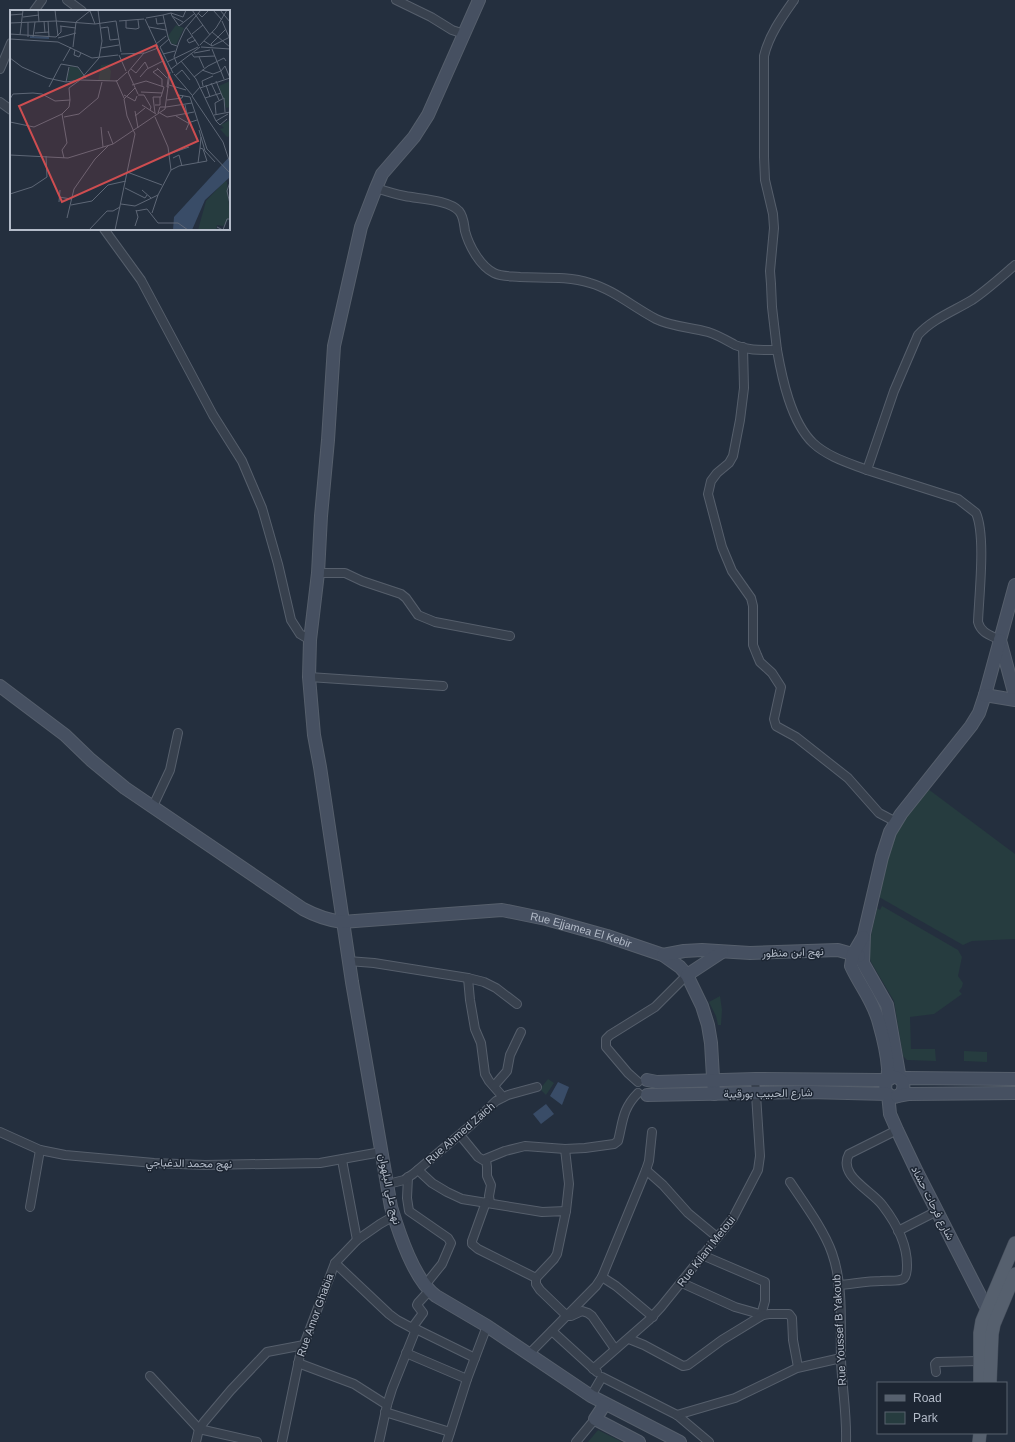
<svg xmlns="http://www.w3.org/2000/svg" width="1015" height="1442" font-family="Helvetica,Vazirmatn,sans-serif">
  <rect width="100%" height="100%" fill="#242f3e"/>
  <g fill="#263c3f">
    <path d="M928,789L1015,854V939L972,941L963,945L879,897L888,852L897,831Z"/>
    <path d="M882,906L958,950L962,957L958,976L963,983L962,987L959,991L962,994L934,1014L910,1017L911,1049H935L936,1061L907,1060L903,1056L894,1001L871,962C866,945 874,926 877,908L880,910Z"/>
    <path d="M720,996L722,1010L721,1025H718L716,1016L709,1002Z"/>
    <path d="M964,1051L987,1052V1062L964,1061Z"/>
    <path d="M548,1079L554,1083L546,1095L540,1089Z"/>
    <path d="M598,1430L622,1442H588Z"/>
  </g>
  <g fill="#394c67">
    <path d="M558,1082L569,1087L562,1105L550,1096Z"/>
    <path d="M546,1104L554,1114L541,1124L533,1114Z"/>
  </g>
  <g fill="none" stroke-linecap="round" stroke-linejoin="round">
    <g stroke="#565f6c" stroke-width="10">
      <g id="street">
        <path d="M67,0L82,11"/>
        <path d="M396,0L431,17L452,30L464,34"/>
        <path d="M34,11L42,0"/>
        <path d="M0,69L11,43"/>
        <path d="M0,102L11,110"/>
        <path d="M376,188C385,191 395,194 405,196C420,199 449,200 459,211C464,217 464,225 465,231C469,246 480,266 494,273C502,277 511,276 520,277C543,278 568,276 590,283C614,290 633,307 656,319C672,327 691,327 708,332C718,335 726,340 735,345C749,351 762,350 777,350C782,378 791,422 813,443C828,457 849,463 867,470"/>
        <path d="M104,229L141,280L213,415L242,461L262,508L278,564L291,620L300,634L310,640"/>
        <path d="M743,347L744,388L740,420L733,456L729,463L717,473L711,481L708,494L722,547L732,571L751,598L753,606V645L757,655L760,662L772,673L781,687L774,719L776,726L796,737L848,778L879,813L896,822"/>
        <path d="M777,350L772,307L771,284L770,271L774,228L773,214L765,180L764,157V56C769,35 782,17 794,0"/>
        <path d="M318,573H345L362,581L401,594L406,598L418,615L435,622L510,636"/>
        <path d="M1000,640C990,635 981,633 978,622C979,595 986,536 976,513L958,499L867,470L894,391L918,335C932,319 954,311 972,300C987,290 1001,277 1015,265"/>
        <path d="M309,677L443,686"/>
        <path d="M153,806L170,770L178,733"/>
        <path d="M348,961L374,963L468,978L484,982L496,988L517,1004"/>
        <path d="M468,978L470,1000L475,1029L481,1043L485,1074L489,1081L503,1097"/>
        <path d="M638,1082L628,1073L606,1047V1039L610,1035L655,1007L687,975"/>
        <path d="M494,1086L507,1071L510,1055L521,1032"/>
        <path d="M0,1132L40,1150L65,1155L154,1163L205,1165L320,1163L381,1152"/>
        <path d="M460,1135L478,1157L483,1160L505,1151L525,1146L565,1149L585,1148L614,1144L618,1141C623,1122 622,1109 638,1093"/>
        <path d="M565,1149L569,1184L566,1211"/>
        <path d="M342,1160L357,1240"/>
        <path d="M486,1160L487,1167V1176L491,1185L489,1196L490,1203"/>
        <path d="M418,1170L432,1183L447,1192L462,1199L542,1212L566,1211L557,1254L554,1259L536,1278V1284L540,1290L567,1316H571L582,1311L588,1313L592,1316L615,1349"/>
        <path d="M646,1170L663,1185L688,1213L717,1237"/>
        <path d="M408,1177L407,1198L409,1211L448,1238L451,1243L442,1264L425,1285"/>
        <path d="M790,1182C804,1203 824,1230 832,1253C844,1287 840,1325 841,1360C842,1387 847,1415 846,1442"/>
        <path d="M388,1184L404,1180L413,1174L471,1125L496,1101L508,1095L537,1087"/>
        <path d="M486,1202L472,1241V1244L478,1249L536,1278"/>
        <path d="M30,1207L40,1150"/>
        <path d="M898,1231L937,1211"/>
        <path d="M702,1255L765,1282V1301L761,1315"/>
        <path d="M335,1263L389,1314L397,1320L412,1328"/>
        <path d="M602,1277L616,1286L653,1317"/>
        <path d="M682,1283L735,1307L763,1315"/>
        <path d="M838,1285C852,1284 867,1281 881,1281C887,1280 897,1282 903,1279C907,1277 907,1269 907,1265C907,1244 896,1223 883,1206C873,1191 837,1176 849,1154L897,1130"/>
        <path d="M416,1329L475,1358"/>
        <path d="M552,1331L597,1372"/>
        <path d="M629,1339L644,1345L683,1366L688,1365L722,1340L763,1315L769,1314H789L792,1318L793,1340L798,1367"/>
        <path d="M406,1353L467,1379"/>
        <path d="M529,1354L596,1286L602,1277L646,1170L649,1161L652,1132"/>
        <path d="M298,1363L354,1384L387,1405"/>
        <path d="M593,1369L649,1320L661,1307L733,1218L758,1170L760,1156L755,1079"/>
        <path d="M936,1372L935,1364L937,1362L979,1361"/>
        <path d="M150,1376L199,1429L257,1442"/>
        <path d="M591,1396L602,1377L677,1415L709,1442"/>
        <path d="M385,1412L450,1432"/>
        <path d="M677,1415L735,1398L797,1368L841,1358"/>
        <path d="M196,1442L199,1429L204,1422L231,1390L267,1352L304,1345"/>
        <path d="M282,1442L300,1355L335,1263L357,1240L380,1224L394,1216"/>
        <path d="M379,1442L387,1405L392,1389L416,1329L412,1328L423,1313L417,1305L418,1303L429,1291"/>
        <path d="M447,1442L467,1379L487,1326"/>
        <path d="M576,1442L595,1419"/>
      </g>
    </g>
    <g stroke="#565f6c" stroke-width="14">
      <g id="secondary">
        <path d="M479,0L428,115L414,137L382,174L376,188L361,227L334,346L328,440L321,516L318,573L310,640L309,677L314,735L320,767L352,982L391,1207C399,1233 414,1280 436,1296L487,1326L591,1396L680,1442"/>
        <path d="M1015,585L1000,640L1015,696"/>
        <path d="M1000,640L985,695L979,713L971,726L901,814L890,832L882,857L864,934L863,963L887,1005L900,1079L907,1078L1015,1079"/>
        <path id="s1" d="M0,686L65,735L91,760L125,788L303,909C316,916 328,920 342,922L502,910L546,919L607,936L663,955L680,967L687,975L702,1006L708,1025L711,1043L714,1094"/>
        <path d="M985,695L1015,700"/>
        <path d="M663,955L684,951L702,950L750,953L838,950L859,956"/>
        <path d="M687,975L722,952"/>
        <path d="M647,1080L657,1082L755,1079L878,1080C882,1080 885,1080 888,1080C892,1078 890,1077 894,1077C912,1078 901,1108 886,1092C883,1084 889,1077 888,1068C887,1054 883,1037 879,1023C873,1000 860,986 851,966L853,954L863,937"/>
        <path d="M647,1095L808,1092L888,1094L890,1114L897,1130L917,1172L987,1309"/>
        <path d="M897,1096L908,1094L1015,1093"/>
        <path d="M605,1404L595,1419L639,1442"/>
      </g>
    </g>
    <g stroke="#414a57" stroke-width="14">
      <g id="primary">
        <path d="M980,1383V1333L982,1321L1015,1243"/>
        <path d="M990,1383L992,1334L994,1324L1015,1274"/>
        <path d="M979,1442L980,1433"/>
      </g>
    </g>
    <use href="#street" stroke="#38414e" stroke-width="8"/>
    <use href="#secondary" stroke="#465061" stroke-width="12"/>
    <use href="#primary" stroke="#56606e" stroke-width="13"/>
  </g>
  <g text-anchor="middle" dominant-baseline="central" stroke-width="3" stroke-linejoin="round" paint-order="stroke">
    <g font-size="11" fill="#b4bcc9" stroke="#1d2633">
      <text stroke="none"><textPath href="#s1" startOffset="660">Rue Ejjamea El Kebir</textPath></text>
      <text transform="translate(793 952) rotate(-2)">نهج ابن منظور</text>
      <text transform="translate(768 1093) rotate(-1)">شارع الحبيب بورقيبة</text>
      <text transform="translate(460 1133) rotate(-41)">Rue Ahmed Zaich</text>
      <text transform="translate(189 1163) rotate(1)">نهج محمد الدغباجي</text>
      <text transform="translate(390 1189) rotate(78)">نهج علي البلهوان</text>
      <text transform="translate(933 1203) rotate(63)">شارع فرحات حشاد</text>
      <text transform="translate(706 1251) rotate(-52)">Rue Kilani Metoui</text>
      <text transform="translate(315 1315) rotate(-70)">Rue Amor Ghabia</text>
      <text transform="translate(839 1330) rotate(-93)">Rue Youssef B Yakoub</text>
    </g>
  </g>
  <g transform="translate(10 10)">
    <rect width="220" height="220" fill="#242f3e"/>
    <path d="M166,15L174,18L166,35L161,33L158,26ZM101,54L98,56L101,61L100,71H88L91,55ZM60,56L68,58L74,65L68,70H57ZM220,71V97L216,98L209,76ZM220,110V126L217,127L210,119L214,118L211,115ZM215,171L217,172L220,208L213,216L207,215L206,220H188L196,191Z" fill="#263c3f"/>
    <path d="M220,146V167L195,190L182,220H163L164,207Z" fill="#394c67"/>
    <path fill="none" stroke="#394c67" stroke-width="2" d="M20,27L39,28"/>
    <path fill="none" stroke="#5e6776" stroke-width="1" d="M28,0L29,12M45,0L48,26M182,0L200,25M203,0L212,10M210,0L220,12M80,1L85,14M161,3L173,7L176,0M188,3L192,7L199,0M0,5L13,4M153,5L161,3L162,6L173,12M162,6L169,16L184,4M13,7L29,5M136,8L153,5L158,27L161,34L167,36M146,8L147,14L155,13M135,9L148,37M34,11L35,23M38,11L39,27M106,11L111,42M109,11L134,9M116,11V18L126,19L129,18L128,10M212,11L219,27M18,12V27M0,13L46,11L85,14L106,11M50,16L66,18M139,17L156,20M176,17L189,36M91,18L98,17L100,30L109,29M202,22L220,37M25,23L39,22M0,24L46,27L51,22V16M182,24L193,15M10,25L13,0M183,26L177,30L179,33L186,30M23,27L25,12M48,28L66,23M0,29L48,32M194,31L202,36L220,27M48,32L82,48L108,45M146,34L156,26M190,35L206,18L217,0M202,36L201,34L216,19M63,37L66,12L81,0M150,37L159,29M150,37L163,63M191,37L220,39M91,38L109,35M202,39L214,69M65,40L64,45L69,47L71,43M149,40L159,62L157,77H159M181,43L184,47L205,46M184,43L200,40M111,44L135,43L148,38M153,44L165,41M109,45L116,61M189,47L194,58M0,48L12,57L37,68L56,72L70,70L89,48L92,31L88,0M53,51L61,37M171,51L186,69L206,111L210,115L217,109M157,52L188,37M167,54L164,47L169,32L175,19L191,0M147,58L157,68M121,59L126,63L135,52L138,58M148,59L143,62L152,69V76M161,59L190,37M164,64L182,85M165,66L172,60L180,70M130,67L137,59L153,51M184,67L198,56L214,48L216,51M106,70L114,88M206,71L213,88M56,72L59,57M201,73L209,90M122,75L136,71L154,77M159,75L176,80M196,75L200,87M193,76L192,71L203,66M39,77L51,54L68,57L76,68M190,78L220,68L215,56L211,61L203,64L192,60M131,82L152,83M128,84L118,62L134,43M114,85L125,91L127,86M128,85H134L141,97L140,100M168,85L180,87M182,86L190,77M182,86L213,132L220,153M180,87L197,139L220,163M195,88L211,83M0,89L3,84L23,83L32,84L45,91L60,90L59,78L70,70L107,71L117,62M157,90L172,88L173,85M132,95L146,104M145,95H150V87M175,95L179,113L176,120M156,97L182,93M125,101L128,118M145,103L143,87H151L154,77M148,103L150,97H156M150,103L157,107L184,102M206,104L205,93L214,88L215,102M204,105L220,102M125,106L135,98M166,106L178,113L187,110M54,107L69,104L88,88L92,72M206,111L218,104M0,112L24,117L52,104M91,117L93,137M189,120L195,141L205,152M98,121L103,134M159,144L179,137M0,145L58,148L103,134L155,99L160,62M54,148L52,140L57,133L52,104L59,97L60,90M163,148L169,145L172,156M188,153L190,138M161,160L169,156L197,151L193,139L190,138L191,127M117,162L152,175M220,172L217,181L220,194M115,178L135,188L137,185M132,180L141,188M0,184L22,177L37,167L36,146M49,187L61,189M49,192L50,180M111,194L125,196L148,185L161,160L158,137L145,107M61,195L82,191L98,175L116,171M126,201L137,199L148,213H168L178,220M142,203L148,185M57,208L64,179L85,149L99,135M125,216L128,207L126,200M207,217L213,220L217,209H220M79,220L97,201H103L110,197M105,220L125,124L117,106L114,89L125,78"/>
    <path fill="#ce4d50" fill-opacity="0.15" stroke="#ce4d50" stroke-width="2" d="M146,35L188,131L52,192L9,96Z"/>
    <rect width="220" height="220" fill="none" stroke="#b4bcc9" stroke-width="2"/>
  </g>
  <rect x="877" y="1382" width="130" height="52" fill="#1d2633" stroke="#59626f"/>
  <rect x="885" y="1395" width="20" height="6" fill="#56606e" stroke="#59626f"/>
  <text x="913" y="1402" font-size="12" fill="#b4bcc9">Road</text>
  <rect x="885" y="1412" width="20" height="12" fill="#263c3f" stroke="#59626f"/>
  <text x="913" y="1422" font-size="12" fill="#b4bcc9">Park</text>
</svg>
